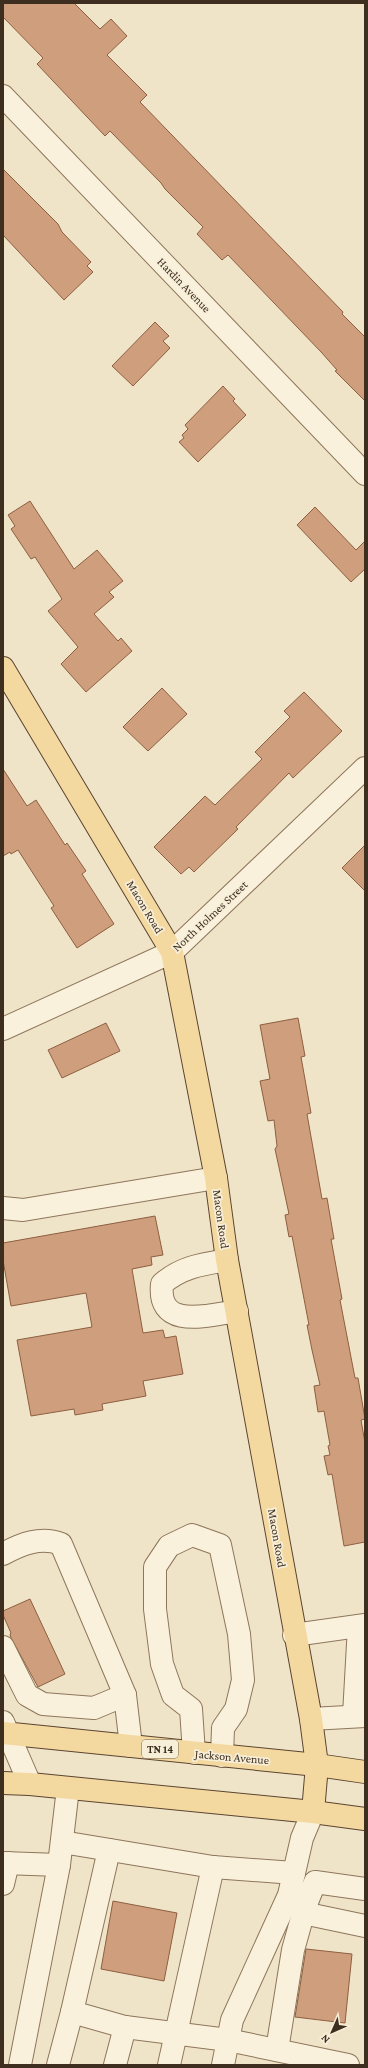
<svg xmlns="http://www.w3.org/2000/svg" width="368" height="2068" font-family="'Crimson Pro',serif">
  <rect width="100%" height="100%" fill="#f0e4c8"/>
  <g fill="#cf9f7d" stroke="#8d5f41">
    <path d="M3,3H74L100,29L111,19L127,36L107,55L147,95L140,102L343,312L342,314L365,337V401L335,371L337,370L322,353L228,255L222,260L197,234L203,227L165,189L161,183L110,131L105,136L37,64L43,58L3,17Z"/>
    <path d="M3,169L58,224L62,232L91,262L87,266L93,272L64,300L3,235Z"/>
    <path d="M155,322L169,336L163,341L170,348L133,386L112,366Z"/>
    <path d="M223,386L235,399L233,401L246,415L198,462L179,442L184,438L182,435L188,429L185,425Z"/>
    <path d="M30,501L74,569L97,550L123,581L109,592L114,597L94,614L118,641L121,638L132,651L86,692L61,664L78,647L48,611L62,599L35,557L31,559L11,529L15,526L8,515Z"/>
    <path d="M315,507L356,550L365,541V569L351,582L297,525Z"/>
    <path d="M162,688L187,714L148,751L123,727Z"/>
    <path d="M304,692L342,731L293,778L289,773L236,827L238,829L194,872L189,867L181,874L154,847L205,796L215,805L262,759L255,752L290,717L284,711Z"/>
    <path d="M3,769L27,806L36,800L65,845L67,843L86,871L82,874L114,924L77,948L51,908L54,906L18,850L11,854L10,852L3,856Z"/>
    <path d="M365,845V891L342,868Z"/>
    <path d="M298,1018L305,1056L301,1057L311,1113L307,1114L322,1199L327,1198L334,1239H331L342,1299L340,1300L355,1378H358L365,1419L361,1420L365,1443V1542L344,1546L332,1474L328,1475L324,1456L330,1455L328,1446L330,1445L324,1411L318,1412L314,1386L320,1385L312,1350L307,1325H309L292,1236L289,1237L285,1215L289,1214L275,1149L277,1146L274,1120L268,1121L260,1081L270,1079L260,1025Z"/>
    <path d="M106,1023L120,1051L62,1078L48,1050Z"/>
    <path d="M155,1216L163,1255L151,1257L152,1265L132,1269L143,1333L163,1330L165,1338L176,1336L183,1374L143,1381L146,1396L102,1404L103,1410L75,1415L74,1409L31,1416L17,1340L92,1327L86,1293L11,1306L3,1260V1243Z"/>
    <path d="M30,1599L65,1674L38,1687L11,1638L10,1634L11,1633L3,1615V1611Z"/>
    <path d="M113,1901L177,1913L164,1981L101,1969Z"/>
    <path d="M306,1949L352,1954L345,2023L295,2017Z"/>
  </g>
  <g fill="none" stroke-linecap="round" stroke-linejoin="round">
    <g stroke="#8d765c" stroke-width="24">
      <g id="minor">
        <path d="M3,96L365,474"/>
        <path d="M3,1029L172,952L365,768"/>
        <path d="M3,1208L23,1210L216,1178"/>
        <path d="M227,1260C203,1264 181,1267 162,1284C157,1331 209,1315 237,1311"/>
        <path d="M3,1554C21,1544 41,1536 61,1544L125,1695L131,1746"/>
        <path d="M294,1635L365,1625"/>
        <path d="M3,1647L27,1695L43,1704L94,1708L125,1695"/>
        <path d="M354,1715L359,1626"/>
        <path d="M311,1719L365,1716"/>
        <path d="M3,1722L30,1784"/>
        <path d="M194,1753L191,1709L173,1695L162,1664L155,1609V1567L169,1546L192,1535L220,1545L239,1634L243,1680L236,1709L223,1728L222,1756"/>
        <path d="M62,1842L213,1867L294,1873"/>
        <path d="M109,1850L72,2012L125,2027L228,2040L348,2065"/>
        <path d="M3,1863L59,1865L68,1788"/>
        <path d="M3,1884L8,1863"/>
        <path d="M303,1913L365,1926"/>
        <path d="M277,2050L293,1950L305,1907L315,1882L365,1889"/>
        <path d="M20,2065L59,1865"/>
        <path d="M58,2065L72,2012"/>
        <path d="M115,2065L125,2027"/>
        <path d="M169,2065L213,1867"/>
        <path d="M223,2065L232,2020L289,1895L302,1838L313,1812"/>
      </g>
    </g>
    <g stroke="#5b4430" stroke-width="24">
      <g id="major">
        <path d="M3,668L172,952L216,1178L227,1260L311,1719L317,1765L313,1812"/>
        <path d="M3,1733L317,1765L365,1772"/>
        <path d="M3,1783L30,1784L313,1812L365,1819"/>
      </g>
    </g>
    <use href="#minor" stroke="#faf1dc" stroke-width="22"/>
    <use href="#major" stroke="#f3d9a0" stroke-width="22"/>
  </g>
  <g text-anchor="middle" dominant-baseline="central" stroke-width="3.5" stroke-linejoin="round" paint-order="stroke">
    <rect fill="#f7eed8" stroke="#756857" stroke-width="1" x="142" y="1740" width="36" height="18" rx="3"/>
    <g font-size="11" font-weight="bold" fill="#3d2e20">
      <text x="160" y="1749">TN 14</text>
    </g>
    <g font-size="12" fill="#3d2e20" stroke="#f7eed8">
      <text transform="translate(184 285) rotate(46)">Hardin Avenue</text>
      <text transform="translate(145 907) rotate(59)">Macon Road</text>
      <text transform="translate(210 916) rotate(-43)">North Holmes Street</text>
      <text transform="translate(221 1219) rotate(82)">Macon Road</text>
      <text transform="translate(277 1538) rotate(80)">Macon Road</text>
      <text transform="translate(232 1757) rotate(5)">Jackson Avenue</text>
    </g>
  </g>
  <rect width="368" height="2068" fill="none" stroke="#3d2e20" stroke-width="8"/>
  <g transform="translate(332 2032) rotate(225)" stroke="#f7eed8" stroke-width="3" paint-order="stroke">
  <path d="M0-3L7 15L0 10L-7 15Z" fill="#3d2e20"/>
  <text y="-6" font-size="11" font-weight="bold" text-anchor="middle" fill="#3d2e20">N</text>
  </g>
</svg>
